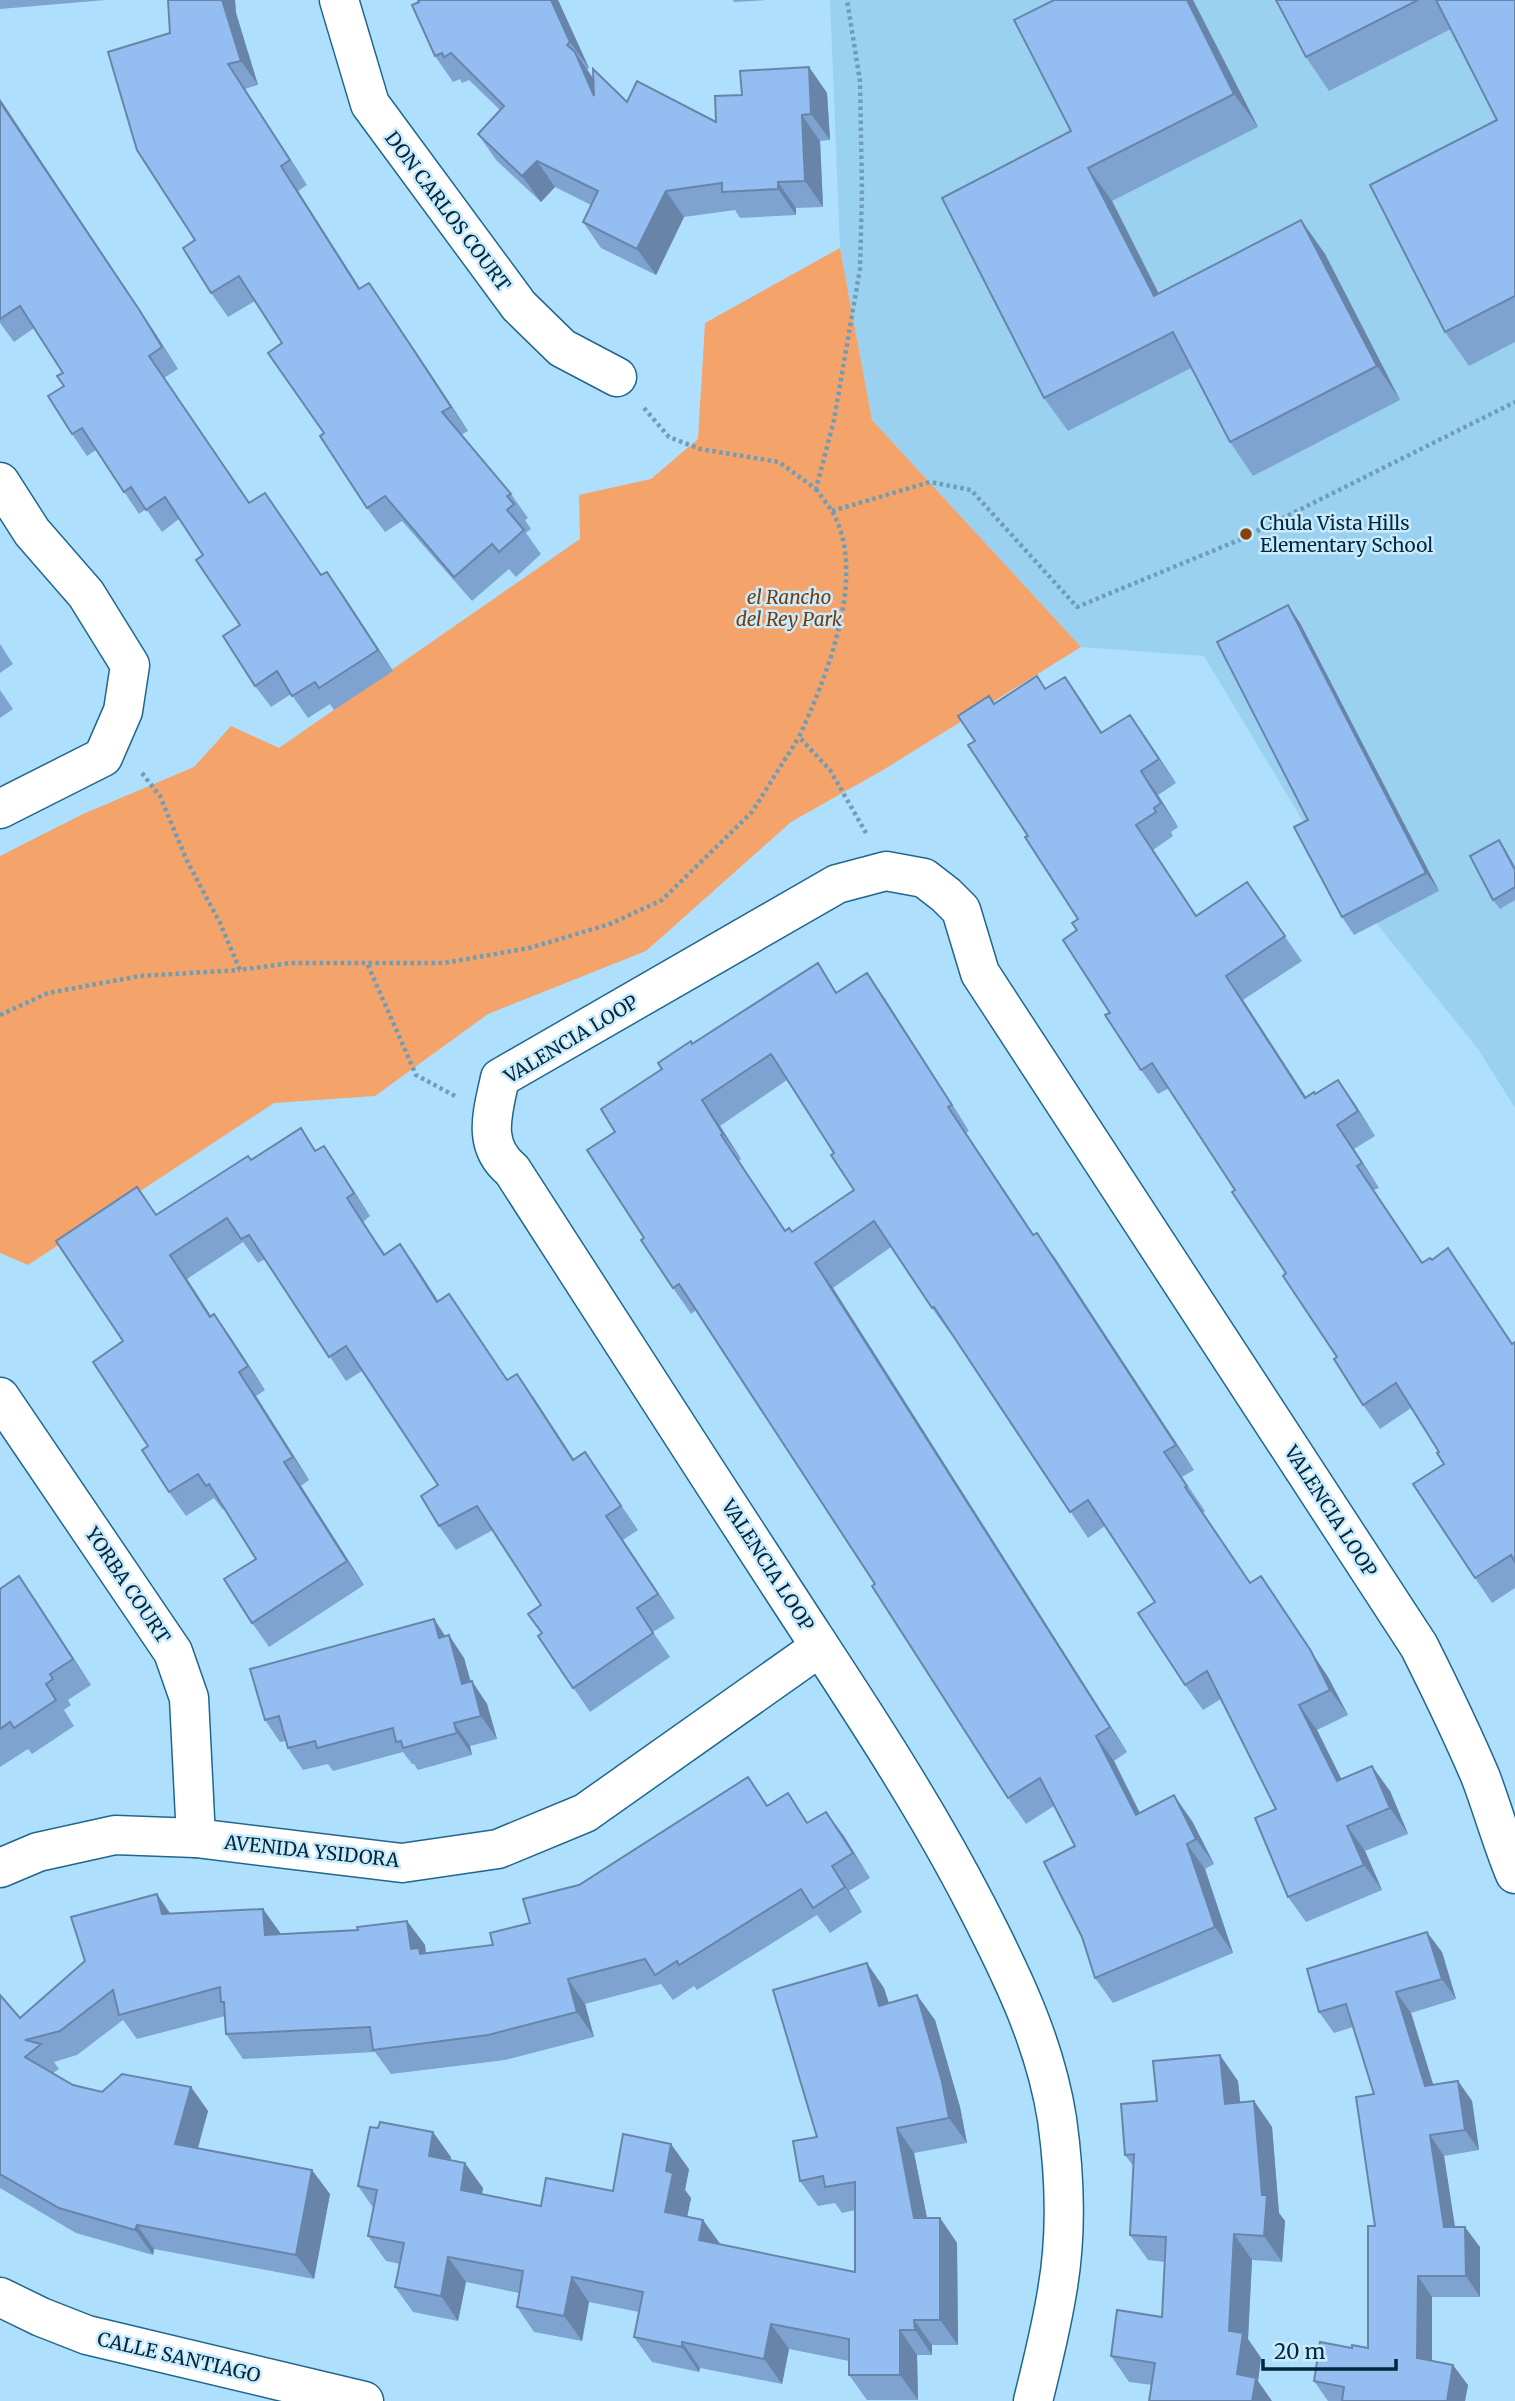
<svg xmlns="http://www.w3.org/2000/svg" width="1515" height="2401" font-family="Merriweather,serif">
  <rect width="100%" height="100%" fill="#aee0fd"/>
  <path fill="#9bd1f0" d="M830,0H1515V1108L1478,1049L1329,865L1204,656L1081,647L872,420L840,248Z"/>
  <path fill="#f4a36b" d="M840,248L872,420L1081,647L883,770L791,822L646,951L488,1014L375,1096L274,1103L28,1265L0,1253V856L83,814L194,767L231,726L279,748L580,539L579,495L651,479L698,439L705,323Z"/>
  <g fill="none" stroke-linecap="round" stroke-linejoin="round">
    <g stroke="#21678a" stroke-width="41">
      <g id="minor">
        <path d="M339,0L370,104L519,306L562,348L617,377"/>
        <path d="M0,482L32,532L86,594L130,665L123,711L103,757L0,809"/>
        <path d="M0,1397L173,1652L189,1698L196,1838"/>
        <path d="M0,1868L38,1852L115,1835L196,1838L402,1863L498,1849L585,1813L820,1647"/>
        <path d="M0,2297L41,2317L87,2335L364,2401"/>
        <path d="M1033,2401C1042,2365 1051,2329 1057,2292C1067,2236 1065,2176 1057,2119C1045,2042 1011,1973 976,1905C919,1794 848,1690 780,1585C690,1447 601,1308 512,1170C481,1145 493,1112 500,1078L837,884L886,871L924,878L946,895L961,910L980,973L1419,1646C1441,1690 1462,1733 1481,1778C1493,1810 1502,1843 1515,1874"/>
      </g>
    </g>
    <g stroke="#6f9db6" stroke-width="4.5" stroke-dasharray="3.5 3.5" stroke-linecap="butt">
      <path d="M644,408L669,437L700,449L779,462L816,489L834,420L860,269L862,191L860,81L847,0"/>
      <path d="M816,489C823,499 832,509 837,521C864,584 826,678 799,737L830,770L866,833"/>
      <path d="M832,511L930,482L971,490L1077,607L1239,540L1515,402"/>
      <path d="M142,773L160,796L187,861L220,923L240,970L290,963H367"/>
      <path d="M0,1015L48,993L140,976L240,970"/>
      <path d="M455,1096L416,1075L367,963H444L529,948L610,924L662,900L752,812L799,737"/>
    </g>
    <use href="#minor" stroke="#fff" stroke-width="38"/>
  </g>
  <g fill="#7fa3d0" fill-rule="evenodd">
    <path d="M0,0H106L0,9Z"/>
    <path d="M168,0H235L236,13L258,85L245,89L307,185L298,191L360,288L386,307L430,373L468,431L461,435L511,494L528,518L525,520L531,529L526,533L541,554L516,577L509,569L472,601L402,521L385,532L367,508L324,433L282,343L255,301L228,317L211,293L195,240L170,33Z"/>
    <path d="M558,0L589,68L587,70L593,79L627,102L716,122L742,95L809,67L827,93L830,140L820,141L823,207L796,208V215L740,218L735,210L684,217L656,275L601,248L583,222L591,205L555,187L541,202L496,160L478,134L500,110L469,80L462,83L460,79L453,82L435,56L419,2Z"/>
    <path d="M733,0H767L734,2Z"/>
    <path d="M1193,0L1258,127L1112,201L1159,294L1301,220L1325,254L1400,400L1253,476L1230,442L1191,368L1068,431L1044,398L1071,131Z"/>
    <path d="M1276,0H1515V342L1469,366L1445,332L1497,120L1451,29L1329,91L1306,57Z"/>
    <path d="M0,99L155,333L178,369L164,378L250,503L322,575L342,593L393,671L334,710L330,704L308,718L291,694L271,707L255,686L240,625L203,555L179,519L162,532L146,509L139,514L96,450L87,456L72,434L63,373L34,328L14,342L0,323Z"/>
    <path d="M1288,605L1300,623L1439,891L1354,935L1342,917L1308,820Z"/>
    <path d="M0,644L13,664L0,673Z"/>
    <path d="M1065,677L1102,733L1130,715L1176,783L1158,795L1178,827L1171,832L1173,836L1153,850L1196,916L1247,882L1302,961L1243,1000L1306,1097L1315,1094L1338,1080L1375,1136L1354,1149L1379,1188L1374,1190L1423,1263L1432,1260L1448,1248L1512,1344L1515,1342V1588L1492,1603L1475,1578L1444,1464L1439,1452L1411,1408L1380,1429L1363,1405L1337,1357L1235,1190L1169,1088L1158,1094L1141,1070L1110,1013L1077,930L1078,919L1028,836L975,741L1046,688Z"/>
    <path d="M0,690L13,709L0,718Z"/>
    <path d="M1505,849L1515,867V900L1500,909L1493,900Z"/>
    <path d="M867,973L885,999L969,1131L966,1133L1034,1235L1055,1258L1194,1470L1182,1477L1205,1511L1203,1513L1250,1583L1261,1576L1328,1677L1348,1715L1317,1730L1341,1779L1390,1791L1408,1834L1365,1851L1382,1890L1306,1922L1288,1897L1276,1809L1221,1699L1203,1710L1185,1685L1155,1602L1105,1526L1088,1538L951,1332L950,1333L932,1308L891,1247L833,1288L1127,1752L1114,1761L1140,1813L1192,1821L1214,1864L1205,1869L1233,1953L1113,2003L1095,1978L1075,1846L1054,1806L1026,1824L1008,1798L875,1584L696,1310L691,1314L673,1288L644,1238L615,1132L662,1069L692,1044L838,992ZM787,1080L834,1153L854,1190L792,1232L786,1231L739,1161L741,1159L720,1126Z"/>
    <path d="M301,1128L316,1151L340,1170L370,1216L363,1222L385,1254L400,1244L438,1301L466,1318L507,1380L517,1374L574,1460L585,1452L638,1530L623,1540L675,1618L653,1632L670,1657L590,1712L538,1636L542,1633L541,1605L493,1530L456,1550L439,1526L438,1485L362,1371L346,1381L265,1259L258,1263L243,1242L187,1279L211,1316L231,1338L265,1390L256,1396L309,1480L301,1486L364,1585L269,1647L252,1623L256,1559L224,1508L223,1510L214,1498L186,1516L169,1492L148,1446L123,1341L156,1215L251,1160Z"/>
    <path d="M19,1576L91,1685L68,1700L71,1705L64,1710L74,1726L32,1754L28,1749L0,1767V1589Z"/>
    <path d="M434,1619L445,1636L464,1658L471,1682L487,1704L497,1739L470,1746L472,1755L418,1770L414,1764H412L403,1752L333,1771L328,1764L303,1770L288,1748L286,1741L280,1742L265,1720Z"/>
    <path d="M768,1805L808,1823L826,1812L870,1878L849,1891L862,1912L830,1933L817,1915L697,1990L694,1986L673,2000L661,1984L585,2004L594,2037L505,2060L391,2074L375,2052L243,2059L226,2034L225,2016L137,2039L123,2020L77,2055L54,2062L59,2069L53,2073L73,2085L102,2092L191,2087L208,2111L198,2148L330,2194L314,2279L154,2249L153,2255L76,2233L0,2188V1995L20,2018L170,1914L263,1909L281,1934L358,1930L407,1921L425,1945L426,1953L493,1945L530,1923L579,1885Z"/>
    <path d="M1442,1952L1456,1999L1411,2013L1433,2085L1458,2081L1472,2101L1479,2150L1444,2156L1455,2227L1480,2247V2297H1432V2360L1468,2385L1465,2401H1328L1314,2381L1352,2348H1368L1375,2226L1374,2094L1353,2027L1334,2033L1319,2012Z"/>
    <path d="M884,1988L889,2003L935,2020L960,2107L967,2143L914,2153L927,2218H940L957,2243L958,2345H932V2355H917L918,2400H867L849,2375V2361L789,2349L782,2384L700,2368L699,2372L652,2362L634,2337L639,2312L589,2302L582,2341L534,2332L517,2307L519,2293L466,2282L458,2321L413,2312L395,2287L400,2264L386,2261L368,2236L374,2209L358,2186L378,2128L451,2157L450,2160L483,2188L482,2194L541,2206L613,2191L689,2169L685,2190L691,2198L687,2217L703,2220L720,2245L855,2272V2210L842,2213L835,2203L818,2206L800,2181L817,2137Z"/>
    <path d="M1238,2081L1240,2102L1254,2101L1272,2127L1279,2213L1285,2221L1282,2262L1252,2260L1248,2339L1261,2358L1258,2381L1152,2385L1129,2382L1111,2356L1162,2317L1165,2262L1148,2260L1130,2235L1134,2167L1125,2155L1157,2101Z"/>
  </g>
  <g fill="#6885a9">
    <path d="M222,0H235L236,13L258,85L241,61Z"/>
    <path d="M551,0H558L589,68L570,42Z"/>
    <path d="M1187,0H1193L1258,127L1234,94Z"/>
    <path d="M575,52L593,78L594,96Z"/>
    <path d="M228,64L245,89L307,185L290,160Z"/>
    <path d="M809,67L827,93L830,140L811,114Z"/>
    <path d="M0,99L155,333L178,369L0,102Z"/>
    <path d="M802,115L820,141L823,207L805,181Z"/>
    <path d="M537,161L555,187L541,202L522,176Z"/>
    <path d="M281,166L298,191L376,314L359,289Z"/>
    <path d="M1088,168L1112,201L1177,330L1154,296Z"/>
    <path d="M778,182L796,208V215L778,189Z"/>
    <path d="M666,191L684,217L656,275L637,249Z"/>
    <path d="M1301,220L1325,254L1400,400L1377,366Z"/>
    <path d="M369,283L430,373L468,431L451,407Z"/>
    <path d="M327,572L342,593L393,671L378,650Z"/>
    <path d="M1288,605L1300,623L1439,891L1426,873Z"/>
    <path d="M1065,677L1082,701L1118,758L1101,733Z"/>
    <path d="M1130,715L1147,739L1176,783L1159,759Z"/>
    <path d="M1141,771L1158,795L1178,827L1161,803Z"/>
    <path d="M1136,825L1153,850L1213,941L1196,916Z"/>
    <path d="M1499,840L1505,849L1515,867V870Z"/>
    <path d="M867,973L885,999L969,1131L952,1105Z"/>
    <path d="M1226,976L1243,1000L1322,1122L1305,1098Z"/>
    <path d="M1338,1080L1355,1104L1375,1136L1358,1111Z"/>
    <path d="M702,1100L720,1126L741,1159L723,1134Z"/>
    <path d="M948,1107L966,1133L1051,1261L1033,1235Z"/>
    <path d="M1337,1125L1354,1149L1379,1188L1362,1163Z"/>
    <path d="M324,1146L340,1170L370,1216L354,1193Z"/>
    <path d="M1037,1233L1055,1258L1194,1470L1176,1445Z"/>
    <path d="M400,1244L417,1268L454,1326L437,1302Z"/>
    <path d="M170,1255L187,1279L227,1341L210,1317Z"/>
    <path d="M815,1263L833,1288L1127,1752L1110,1727Z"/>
    <path d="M214,1314L231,1338L265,1390L248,1366Z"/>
    <path d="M239,1372L256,1396L309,1480L293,1457Z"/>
    <path d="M517,1374L534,1398L590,1484L573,1460Z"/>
    <path d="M284,1462L301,1486L364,1585L347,1561Z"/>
    <path d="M606,1516L623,1540L675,1618L658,1594Z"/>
    <path d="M19,1576L37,1602L91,1685L73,1659Z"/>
    <path d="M1261,1576L1328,1677L1348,1715L1330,1690Z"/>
    <path d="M434,1619L449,1642L439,1638Z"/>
    <path d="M449,1635L464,1658L477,1706L462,1684Z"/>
    <path d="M472,1681L487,1704L497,1739L481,1716Z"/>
    <path d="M1299,1705L1317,1730L1355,1806L1337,1781Z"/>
    <path d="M454,1723L470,1746L472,1755L457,1733Z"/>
    <path d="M1096,1736L1114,1761L1153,1840L1136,1815Z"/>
    <path d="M1372,1766L1390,1791L1408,1834L1390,1808Z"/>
    <path d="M1174,1795L1192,1821L1214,1864L1196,1839Z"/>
    <path d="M826,1812L844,1836L870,1878L853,1853Z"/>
    <path d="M1347,1826L1365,1851L1382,1890L1364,1865Z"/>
    <path d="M1187,1844L1205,1869L1233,1953L1215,1927Z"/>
    <path d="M832,1866L849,1891L862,1912L845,1887Z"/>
    <path d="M157,1894L174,1919L162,1914Z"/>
    <path d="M263,1909L281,1934L265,1935Z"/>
    <path d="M407,1921L425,1945L426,1958L411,1949Z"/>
    <path d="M1427,1932L1442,1952L1456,1999L1442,1979Z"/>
    <path d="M867,1963L884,1988L897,2031L879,2006Z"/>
    <path d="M568,1979L585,2004L594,2037L577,2012Z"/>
    <path d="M1396,1992L1411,2013L1440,2106L1425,2086Z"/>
    <path d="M917,1995L935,2020L960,2107L967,2143L949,2118Z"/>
    <path d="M1220,2055L1238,2081L1243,2129L1225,2104Z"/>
    <path d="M1458,2081L1472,2101L1479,2150L1465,2130Z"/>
    <path d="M191,2087L208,2111L192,2169L175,2144Z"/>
    <path d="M1254,2101L1272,2127L1279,2213L1285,2221L1282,2262L1264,2236Z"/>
    <path d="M897,2128L914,2153L932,2243L914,2218Z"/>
    <path d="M433,2132L451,2157L446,2181L429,2156Z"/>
    <path d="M1430,2135L1444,2156L1458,2247L1444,2227Z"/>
    <path d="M671,2144L689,2169L685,2190L691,2198L683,2237L665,2212L666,2171Z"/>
    <path d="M465,2163L483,2188L478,2215L461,2190Z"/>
    <path d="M312,2170L330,2194L314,2279L296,2255Z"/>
    <path d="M940,2218L957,2243L958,2345L940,2320Z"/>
    <path d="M703,2220L721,2245L699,2240Z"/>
    <path d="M137,2225L154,2249L153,2255L135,2230Z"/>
    <path d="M1465,2227L1480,2247V2297L1466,2276Z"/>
    <path d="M1234,2234L1252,2260L1248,2339L1261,2358L1258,2381L1272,2401H1252L1237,2374L1229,2331Z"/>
    <path d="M448,2257L466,2282L458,2321L441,2296Z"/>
    <path d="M1418,2276L1432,2297V2378L1417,2358Z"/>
    <path d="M572,2277L589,2302L582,2341L564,2316Z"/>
    <path d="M914,2320L932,2345V2355L915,2330Z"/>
    <path d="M771,2324L789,2349L782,2384L764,2359Z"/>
    <path d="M900,2330L917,2355L918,2400L900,2375Z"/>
    <path d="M682,2342L700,2368L699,2372L682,2347Z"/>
    <path d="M1453,2365L1468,2385L1465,2401H1447Z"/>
  </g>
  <g fill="#94bef2" stroke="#6885a9" stroke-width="2" fill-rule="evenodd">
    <path d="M168,0H222L241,61L228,64L290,160L281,166L359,289L369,283L413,349L451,407L442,412L511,494L507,496L514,504L507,510L524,530L499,552L492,544L454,577L385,496L367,508L320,436L324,433L268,353L282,343L239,276L211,293L183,248L195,240L137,150L108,52L170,33Z"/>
    <path d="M418,0H551L570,42L567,45L575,52L594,96L593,69L627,102L637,81L716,122L715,96L742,95L740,71L809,67L811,114L802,115L805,181L778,182V189L722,192V183L666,191L637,249L583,222L598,191L537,161L522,176L478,134L504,106L451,53L444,57L442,53L435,56L412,5L419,2Z"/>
    <path d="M1054,0H1187L1234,94L1088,168L1154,296L1301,220L1377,366L1230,442L1173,332L1044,398L942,198L1071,131L1014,20Z"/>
    <path d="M1276,0H1418L1306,57Z"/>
    <path d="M1436,0H1515V296L1445,332L1370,185L1497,120Z"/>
    <path d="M0,102L140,311L162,347L149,356L249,503L265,493L321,575L327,572L378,650L319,688L315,682L292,696L277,671L255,686L223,636L240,625L196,560L203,555L165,497L146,510L131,487L124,492L82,428L72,434L48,396L64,386L57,376L63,373L20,306L0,319Z"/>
    <path d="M1288,605L1426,873L1342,917L1294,827L1308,820L1217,642Z"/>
    <path d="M1037,676L1045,689L1065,677L1101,733L1130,715L1159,759L1141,771L1161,803L1154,808L1156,812L1136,825L1196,916L1247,882L1285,936L1226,976L1305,1098L1314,1092L1315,1094L1338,1080L1358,1111L1337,1125L1362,1163L1357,1166L1422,1263L1430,1258L1432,1260L1448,1248L1512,1344L1515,1342V1562L1511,1555L1475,1578L1413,1484L1444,1464L1437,1453L1439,1452L1396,1383L1363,1405L1334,1359L1337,1357L1283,1276L1286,1273L1232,1192L1235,1190L1152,1063L1141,1070L1105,1015L1110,1013L1063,940L1077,930L1072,923L1078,919L1025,837L1028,836L968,745L975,741L958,716L989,696L994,704Z"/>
    <path d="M1499,840L1515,870V887L1493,900L1470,856Z"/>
    <path d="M818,963L836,993L867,973L952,1105L948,1107L1033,1235L1037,1233L1176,1445L1164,1452L1187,1486L1185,1487L1250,1583L1261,1576L1311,1651L1330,1690L1299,1705L1337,1781L1372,1766L1390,1808L1347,1826L1364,1865L1288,1897L1255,1818L1276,1809L1207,1671L1185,1685L1138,1613L1155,1602L1088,1500L1070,1512L934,1307L932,1308L874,1221L815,1263L1110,1727L1096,1736L1136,1815L1174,1795L1196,1839L1187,1844L1215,1927L1095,1978L1082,1937L1044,1862L1075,1846L1040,1778L1008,1798L872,1586L875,1584L679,1284L673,1288L641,1240L644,1238L587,1150L615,1132L601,1109L662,1069L658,1063L691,1041L692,1044ZM771,1054L834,1153L831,1155L854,1190L792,1232L789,1228L785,1231L721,1135L723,1134L702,1100Z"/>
    <path d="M301,1128L315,1151L324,1146L354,1193L347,1198L384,1255L400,1244L437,1302L449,1294L507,1380L517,1374L573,1460L585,1452L621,1506L606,1516L658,1594L637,1608L653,1633L573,1688L538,1636L542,1633L528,1614L541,1605L477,1506L439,1526L421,1496L438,1485L346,1346L329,1357L249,1235L241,1239L227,1218L170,1255L210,1317L214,1314L248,1366L239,1372L293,1457L284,1462L347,1561L252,1623L224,1579L256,1559L209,1484L206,1486L198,1474L169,1492L142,1450L148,1446L93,1362L123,1341L56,1241L137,1187L156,1215L248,1156L251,1160Z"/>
    <path d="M19,1576L73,1659L50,1674L53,1679L46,1684L56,1700L14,1728L10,1722L0,1729V1589Z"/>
    <path d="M434,1619L439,1638L449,1635L462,1684L472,1681L481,1716L454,1723L457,1733L403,1748L401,1741L396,1742L393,1728L317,1748L315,1741L288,1748L279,1716L265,1720L250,1669Z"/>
    <path d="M748,1777L767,1806L788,1793L807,1823L826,1812L853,1853L832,1866L845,1887L813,1908L801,1889L679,1965L677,1961L655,1975L645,1959L568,1979L577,2012L488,2035L373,2050L370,2027L226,2034L224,2002H221L220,1987L119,2015L113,1990L60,2031L25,2040L41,2044L25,2057L73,2085L102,2092L122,2074L191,2087L175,2144L312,2170L296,2255L137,2225L135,2230L59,2208L0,2174V1995L20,2018L85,1961L71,1917L157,1894L162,1914L263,1909L265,1935L358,1930L357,1927L407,1921L411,1949L419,1948L420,1954L493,1945L490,1933L530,1923L523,1899L579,1885Z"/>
    <path d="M1427,1932L1442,1979L1396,1992L1425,2086L1458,2081L1465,2130L1430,2135L1444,2227H1465L1466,2276H1418L1417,2358L1453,2365L1447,2401H1342L1344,2387L1314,2381L1320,2342L1352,2348V2345L1368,2348V2226H1375L1356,2097L1374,2094L1346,2004L1319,2012L1307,1969Z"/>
    <path d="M867,1963L879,2006L917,1995L942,2082L949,2118L897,2128L914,2218H940V2320H914L915,2330H900V2375H849V2339L771,2324L764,2359L682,2342V2347L634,2337L643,2292L572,2277L564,2316L517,2307L523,2271L448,2257L441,2296L395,2287L404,2243L368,2236L377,2190L358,2186L370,2127L378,2128L380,2122L433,2132L429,2156L465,2163L461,2190L541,2206L546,2178L613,2191L623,2134L671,2144L666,2171L673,2173L665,2212L703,2220L699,2240L855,2272V2182L825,2187L823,2176L800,2181L793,2141L817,2137L773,1990Z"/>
    <path d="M1220,2055L1225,2104L1254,2101L1262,2195H1267L1264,2236L1234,2234L1229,2331L1243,2333L1237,2374L1256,2378L1252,2401H1149L1155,2363L1111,2356L1117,2310L1162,2317L1166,2237L1130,2235L1134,2154L1125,2155L1121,2104L1157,2101L1153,2061Z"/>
  </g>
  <circle fill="#84430c" stroke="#caebfe" stroke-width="2.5" cx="1246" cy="534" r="7"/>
  <g text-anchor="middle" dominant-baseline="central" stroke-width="5" stroke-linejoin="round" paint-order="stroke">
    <g font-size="19" fill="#00283a" stroke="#caebfe">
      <text transform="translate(448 211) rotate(53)">DON CARLOS COURT</text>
      <text transform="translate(571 1039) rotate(-31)">VALENCIA LOOP</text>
      <text transform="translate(1331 1511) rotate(57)">VALENCIA LOOP</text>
      <text transform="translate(768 1565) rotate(57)">VALENCIA LOOP</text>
      <text transform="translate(128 1585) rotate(56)">YORBA COURT</text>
      <text transform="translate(312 1851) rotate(6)">AVENIDA YSIDORA</text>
      <text transform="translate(179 2357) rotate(13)">CALLE SANTIAGO</text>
    </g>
    <g font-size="19" fill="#00283a" stroke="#caebfe" text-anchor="start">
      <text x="1260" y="523">Chula Vista Hills<tspan x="1260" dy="22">Elementary School</tspan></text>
    </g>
    <g font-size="19" font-style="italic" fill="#773b05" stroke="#caebfe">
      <text x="789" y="597">el Rancho<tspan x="789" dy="22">del Rey Park</tspan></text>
    </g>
  </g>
  <path d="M1263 2359v10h133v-10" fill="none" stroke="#00283a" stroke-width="3.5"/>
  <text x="1274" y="2359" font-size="21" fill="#00283a" stroke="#caebfe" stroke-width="5" paint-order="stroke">20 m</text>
</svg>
